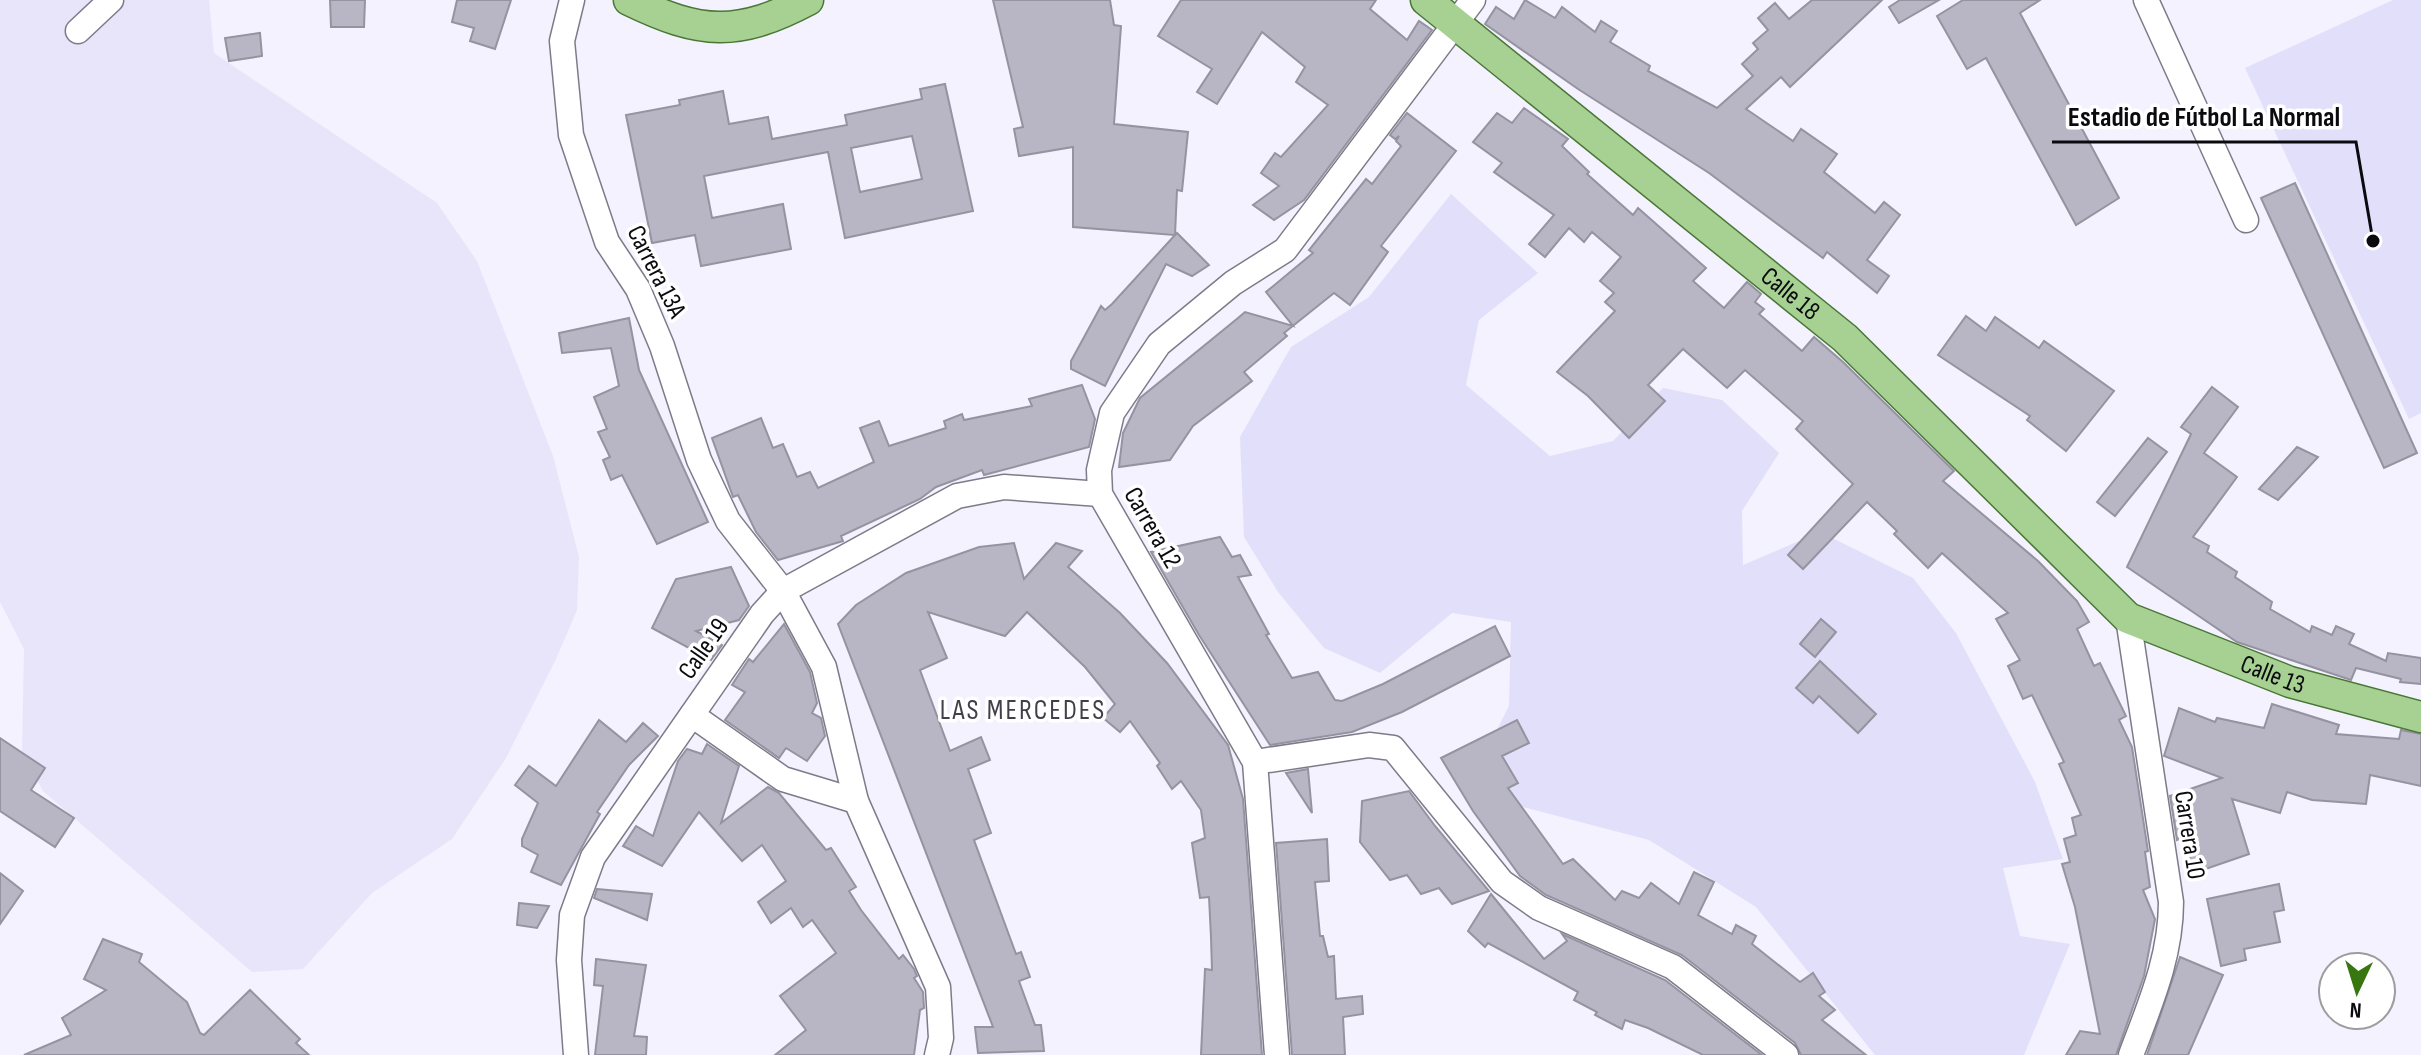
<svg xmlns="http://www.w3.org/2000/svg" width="2421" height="1055" font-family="'Sofia Sans Condensed',sans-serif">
  <rect width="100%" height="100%" fill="#f3f2fe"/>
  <path fill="#e8e5fb" d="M0,0H209L214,53L437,203L477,261L553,456L579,557L577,610L556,659L506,758L452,839L372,893L303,969L252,972L43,791L22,752L24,649L0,602Z"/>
  <g fill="#e2dffb">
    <path d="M2393,0H2421V413L2409,419L2245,68Z"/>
    <path d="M1451,194L1538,273L1479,320L1466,385L1550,456L1613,441L1663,388L1722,400L1779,453L1742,511L1743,565L1820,532L1913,578L1956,633L2035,782L2063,859L2003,868L2020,936L2070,944L2024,1055H1875L1756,907L1649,840L1481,796L1484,755L1509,706L1511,622L1452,613L1380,673L1324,648L1278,592L1244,537L1240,437L1291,347L1369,297Z"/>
  </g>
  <g fill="#b8b6c4" stroke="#9593a0" stroke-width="2" fill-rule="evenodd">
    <path d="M330,0H365L364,27H331Z"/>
    <path d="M457,0H511L495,49L470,41L474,28L452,22Z"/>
    <path d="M993,0H1110L1114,25L1121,26L1114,124L1188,132L1182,191L1177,190L1175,235L1177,233L1209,265L1192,276L1166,264L1105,386L1071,369V361L1101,306L1105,310L1112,304L1175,235L1073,227V147L1019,156L1014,129L1023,127Z"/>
    <path d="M1181,0H1376L1370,9L1407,40L1419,21L1432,30L1304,200L1274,220L1253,205L1279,186L1261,173L1275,153L1281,157L1328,105L1296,82L1305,67L1262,32L1217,104L1197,92L1212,69L1158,36Z"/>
    <path d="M1525,0L1555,18L1562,7L1595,32L1601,21L1617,31L1610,42L1650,66L1648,71L1717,108L1753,76L1742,64L1758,49L1753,43L1768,30L1758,18L1775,3L1789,19L1812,0H1882L1790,87L1781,77L1746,109L1793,141L1801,129L1837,154L1824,172L1875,213L1884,202L1900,215L1867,260L1889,276L1877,293L1827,252L1823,258L1709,173L1578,89L1485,24L1496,7L1514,19Z"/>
    <path d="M1900,0H1939L1899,23L1889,7Z"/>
    <path d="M1963,0H2040L2020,13L2119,198L2076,225L1986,58L1967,69L1937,16Z"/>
    <path d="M260,33L262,56L229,61L225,38Z"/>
    <path d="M945,84L973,211L845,238L828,152L704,176L712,218L783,204L791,249L701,266L695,235L652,243L626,115L680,105L679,100L723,91L729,124L768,117L772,139L847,125L845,115L922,99L920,89ZM912,136L922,179L860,192L851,148Z"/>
    <path d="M1524,108L1568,139L1562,146L1589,172L1587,174L1633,215L1638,208L1706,268L1693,281L1724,308L1747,282L1761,294L1755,302L1764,309L1759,314L1781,333L1802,351L1814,337L1843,362L1954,471L1943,481L2038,561L2077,601L2089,622L2077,629L2094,666L2100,663L2126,716L2119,720L2132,747L2148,851L2145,852L2150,887L2143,890L2155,919L2144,976L2116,1055H2066L2080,1031L2100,1034L2075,907L2062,864L2070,862L2064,839L2076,835L2072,818L2081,815L2059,764L2064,762L2032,695L2023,699L2008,666L2020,660L1996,619L2008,613L1942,553L1928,568L1894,534L1897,531L1867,502L1803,569L1788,555L1853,484L1796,429L1803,421L1745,370L1727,388L1683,349L1648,385L1665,401L1629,438L1588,396L1557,372L1615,311L1605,302L1614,293L1600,281L1621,257L1592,232L1584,242L1569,228L1545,257L1529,244L1554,215L1494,172L1502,163L1473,142L1497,113L1512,123Z"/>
    <path d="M1407,113L1456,151L1381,246L1388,252L1350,305L1334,293L1284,333L1287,336L1244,372L1252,381L1193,426L1170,460L1119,467L1123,433L1140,398L1238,318L1245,312L1293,326L1266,292L1313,253L1309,250L1366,179L1372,184L1401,146L1396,141L1399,136L1395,139L1390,135Z"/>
    <path d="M2295,183L2417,453L2384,468L2261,198Z"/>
    <path d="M1966,316L1986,331L1995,317L2039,348L2044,341L2114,391L2066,451L2027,420L2030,416L1938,355Z"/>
    <path d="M629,318L639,370L708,522L657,544L622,475L611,480L603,460L610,457L598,432L607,429L594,397L619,386L611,348L562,353L559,333Z"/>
    <path d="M1082,385L1095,419L1089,447L984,475L982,470L936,487L920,499L841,536L843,541L778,560L756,532L738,495L733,497L712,438L761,418L773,448L783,444L797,477L810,472L818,488L874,462L860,428L879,421L889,446L946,428L944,421L962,414L964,420L1032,406L1029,399Z"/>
    <path d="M2212,387L2238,407L2204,453L2237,477L2193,537L2209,546L2207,552L2237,572L2235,577L2272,602L2270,609L2310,632L2312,626L2332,635L2336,626L2354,634L2349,644L2386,661L2388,653L2421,658V684L2400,682L2401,679L2356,668L2351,680L2237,642L2127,567L2191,434L2181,427Z"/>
    <path d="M2148,438L2167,452L2115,516L2097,502Z"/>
    <path d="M2297,447L2318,457L2278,500L2259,489Z"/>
    <path d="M1220,537L1232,557L1240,555L1251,575L1238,577L1269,634L1266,635L1292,678L1318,672L1335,700L1342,701L1383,684L1495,626L1510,656L1402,712L1352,732L1270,745L1199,635L1151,552Z"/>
    <path d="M1014,543L1024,579L1056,543L1082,551L1068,567L1120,613L1167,663L1228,745L1243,799L1262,1055H1201L1205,969L1212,970L1211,937L1209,897L1200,898L1192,843L1205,838L1201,810L1181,781L1172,789L1157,766L1160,763L1130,721L1120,732L1103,718L1115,704L1085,667L1027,612L1005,636L928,612L947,658L920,670L950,751L981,737L990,760L968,769L991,833L974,840L1016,954L1021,952L1030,977L1019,981L1035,1025H1041L1044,1051L978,1053L975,1027H993L838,624L856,605L906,573L979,547Z"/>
    <path d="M731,567L749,606L739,620L696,631L722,645L711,660L652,628L676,579Z"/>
    <path d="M1821,619L1836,632L1815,657L1800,644Z"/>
    <path d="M784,624L810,672L817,703L812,713L821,718L825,736L807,761L786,748L779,758L725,720L745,692L732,685L749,659L753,662Z"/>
    <path d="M1820,661L1876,714L1858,733L1819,696L1813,703L1796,688Z"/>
    <path d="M2272,704L2339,725L2336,734L2399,739L2401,730L2421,734V786L2370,775L2366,804L2312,800L2287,792L2280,813L2232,799L2249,854L2194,873L2184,837L2177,840L2170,796L2222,778L2164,756L2179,708L2215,722L2217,718L2264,728Z"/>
    <path d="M599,720L626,742L643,723L658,736L629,765L597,812L600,814L561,885L531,872L538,855L522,846V839L538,803L515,785L529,766L556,786Z"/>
    <path d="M1517,720L1529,743L1502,756L1518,783L1508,788L1563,864L1573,859L1615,900L1622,891L1639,898L1651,883L1679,904L1694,872L1714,882L1698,915L1732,934L1736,925L1756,936L1752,944L1800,982L1813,973L1825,992L1819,996L1835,1010L1822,1020L1866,1055H1801L1795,1043L1682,955L1546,895L1520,876L1473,811L1441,758Z"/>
    <path d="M0,738L45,768L31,790L74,818L55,847L0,811Z"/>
    <path d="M707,744L739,766L721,823L768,787L779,793L826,850L831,848L856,887L849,891L861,910L899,959L903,955L914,969L917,976L914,978L923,992L924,1008L920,1010L914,1055H775L806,1030L780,996L836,953L812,920L803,927L791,908L771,923L758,902L786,881L762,845L742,861L699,812L662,866L623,846L636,826L653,836L678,761L687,749L702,754Z"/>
    <path d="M1308,769L1312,813L1286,773Z"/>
    <path d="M1409,791L1435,826L1489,891L1452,904L1439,888L1421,894L1407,875L1390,880L1360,842L1362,801Z"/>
    <path d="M1327,839L1329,881L1315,882L1320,936H1323L1328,957L1334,956L1336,999L1362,996L1363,1014L1343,1017L1345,1055H1292L1276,843Z"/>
    <path d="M0,873L23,891L0,924Z"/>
    <path d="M2279,884L2284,910L2274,912L2280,942L2244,949L2246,960L2221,966L2207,899Z"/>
    <path d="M597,889L652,894L647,920L594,898Z"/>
    <path d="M1491,894L1544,959L1567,941L1562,934L1665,980L1762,1055H1703L1648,1028L1625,1020L1622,1029L1595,1015L1597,1012L1574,1000L1578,992L1488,943L1485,947L1468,931Z"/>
    <path d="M519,903L549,906L537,928L517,925Z"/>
    <path d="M103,939L142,954L139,962L187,1002L200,1033L204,1035L250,990L300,1039L296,1043L309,1055H24L71,1035L62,1018L106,990L84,979Z"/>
    <path d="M2180,957L2223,975L2188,1055H2147Z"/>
    <path d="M596,959L646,965L634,1036L647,1037L646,1055H595L603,986L594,985Z"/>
  </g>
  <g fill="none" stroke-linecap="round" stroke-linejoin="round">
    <g stroke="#7d7b88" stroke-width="27">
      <g id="minor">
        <path d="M572,0L562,41L571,135L607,242L638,289L662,346L699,460L728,521L783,591L824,667L856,801L938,987L941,1038L937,1055"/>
        <path d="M2146,0L2246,220"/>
        <path d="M78,31L111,0"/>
        <path d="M2128,618L2171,902C2171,957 2150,1004 2131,1055"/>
        <path d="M692,715L783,779L856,801"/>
        <path d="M1255,762L1369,745L1393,748L1502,882L1539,908L1673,967L1786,1055"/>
        <path d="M576,1055L569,960L572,915L593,857L762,614L783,591L957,496L1004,487L1100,494"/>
        <path d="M1277,1055L1255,762L1100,494L1099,470L1112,413L1159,344L1233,283L1285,250L1473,0"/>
      </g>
    </g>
    <g stroke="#4b7736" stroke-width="33">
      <g id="major">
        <path d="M629,0C701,35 738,37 808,0"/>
        <path id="s1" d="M1426,0L1845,338L2128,618L2290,682L2421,717"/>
      </g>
    </g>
    <use href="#minor" stroke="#fff" stroke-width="24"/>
    <use href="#major" stroke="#a7d193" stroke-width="30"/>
  </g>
  <g text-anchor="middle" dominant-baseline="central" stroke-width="7" stroke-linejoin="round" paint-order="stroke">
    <g font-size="26" fill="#0b0a0f" stroke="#fff">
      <text transform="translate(656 272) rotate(63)">Carrera 13A</text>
      <text stroke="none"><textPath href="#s1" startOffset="468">Calle 18</textPath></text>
      <text transform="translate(1152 528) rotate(60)">Carrera 12</text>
      <text transform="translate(704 649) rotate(-55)">Calle 19</text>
      <text stroke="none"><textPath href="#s1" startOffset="1092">Calle 13</textPath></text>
      <text transform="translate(2189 835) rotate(81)">Carrera 10</text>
    </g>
    <g font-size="28" letter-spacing="2" fill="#403f4a" stroke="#fff">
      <text x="1023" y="710">LAS MERCEDES</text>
    </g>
  </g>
  <path fill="none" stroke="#0b0a0f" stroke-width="3" d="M2373 241L2356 142H2052"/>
  <circle fill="#0b0a0f" stroke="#fff" stroke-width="3" cx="2373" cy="241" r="8"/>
  <g font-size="28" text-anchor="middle" font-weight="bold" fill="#0b0a0f" stroke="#fff" stroke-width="7" stroke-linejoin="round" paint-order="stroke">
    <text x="2204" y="126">Estadio de Fútbol La Normal</text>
  </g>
  <g transform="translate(2357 991) rotate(184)"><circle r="38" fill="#ffffff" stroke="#9d9d9f" stroke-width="2"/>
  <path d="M0-6L14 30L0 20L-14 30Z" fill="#38760f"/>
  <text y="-12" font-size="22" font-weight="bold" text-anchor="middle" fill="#0b0a0f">N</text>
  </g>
</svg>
